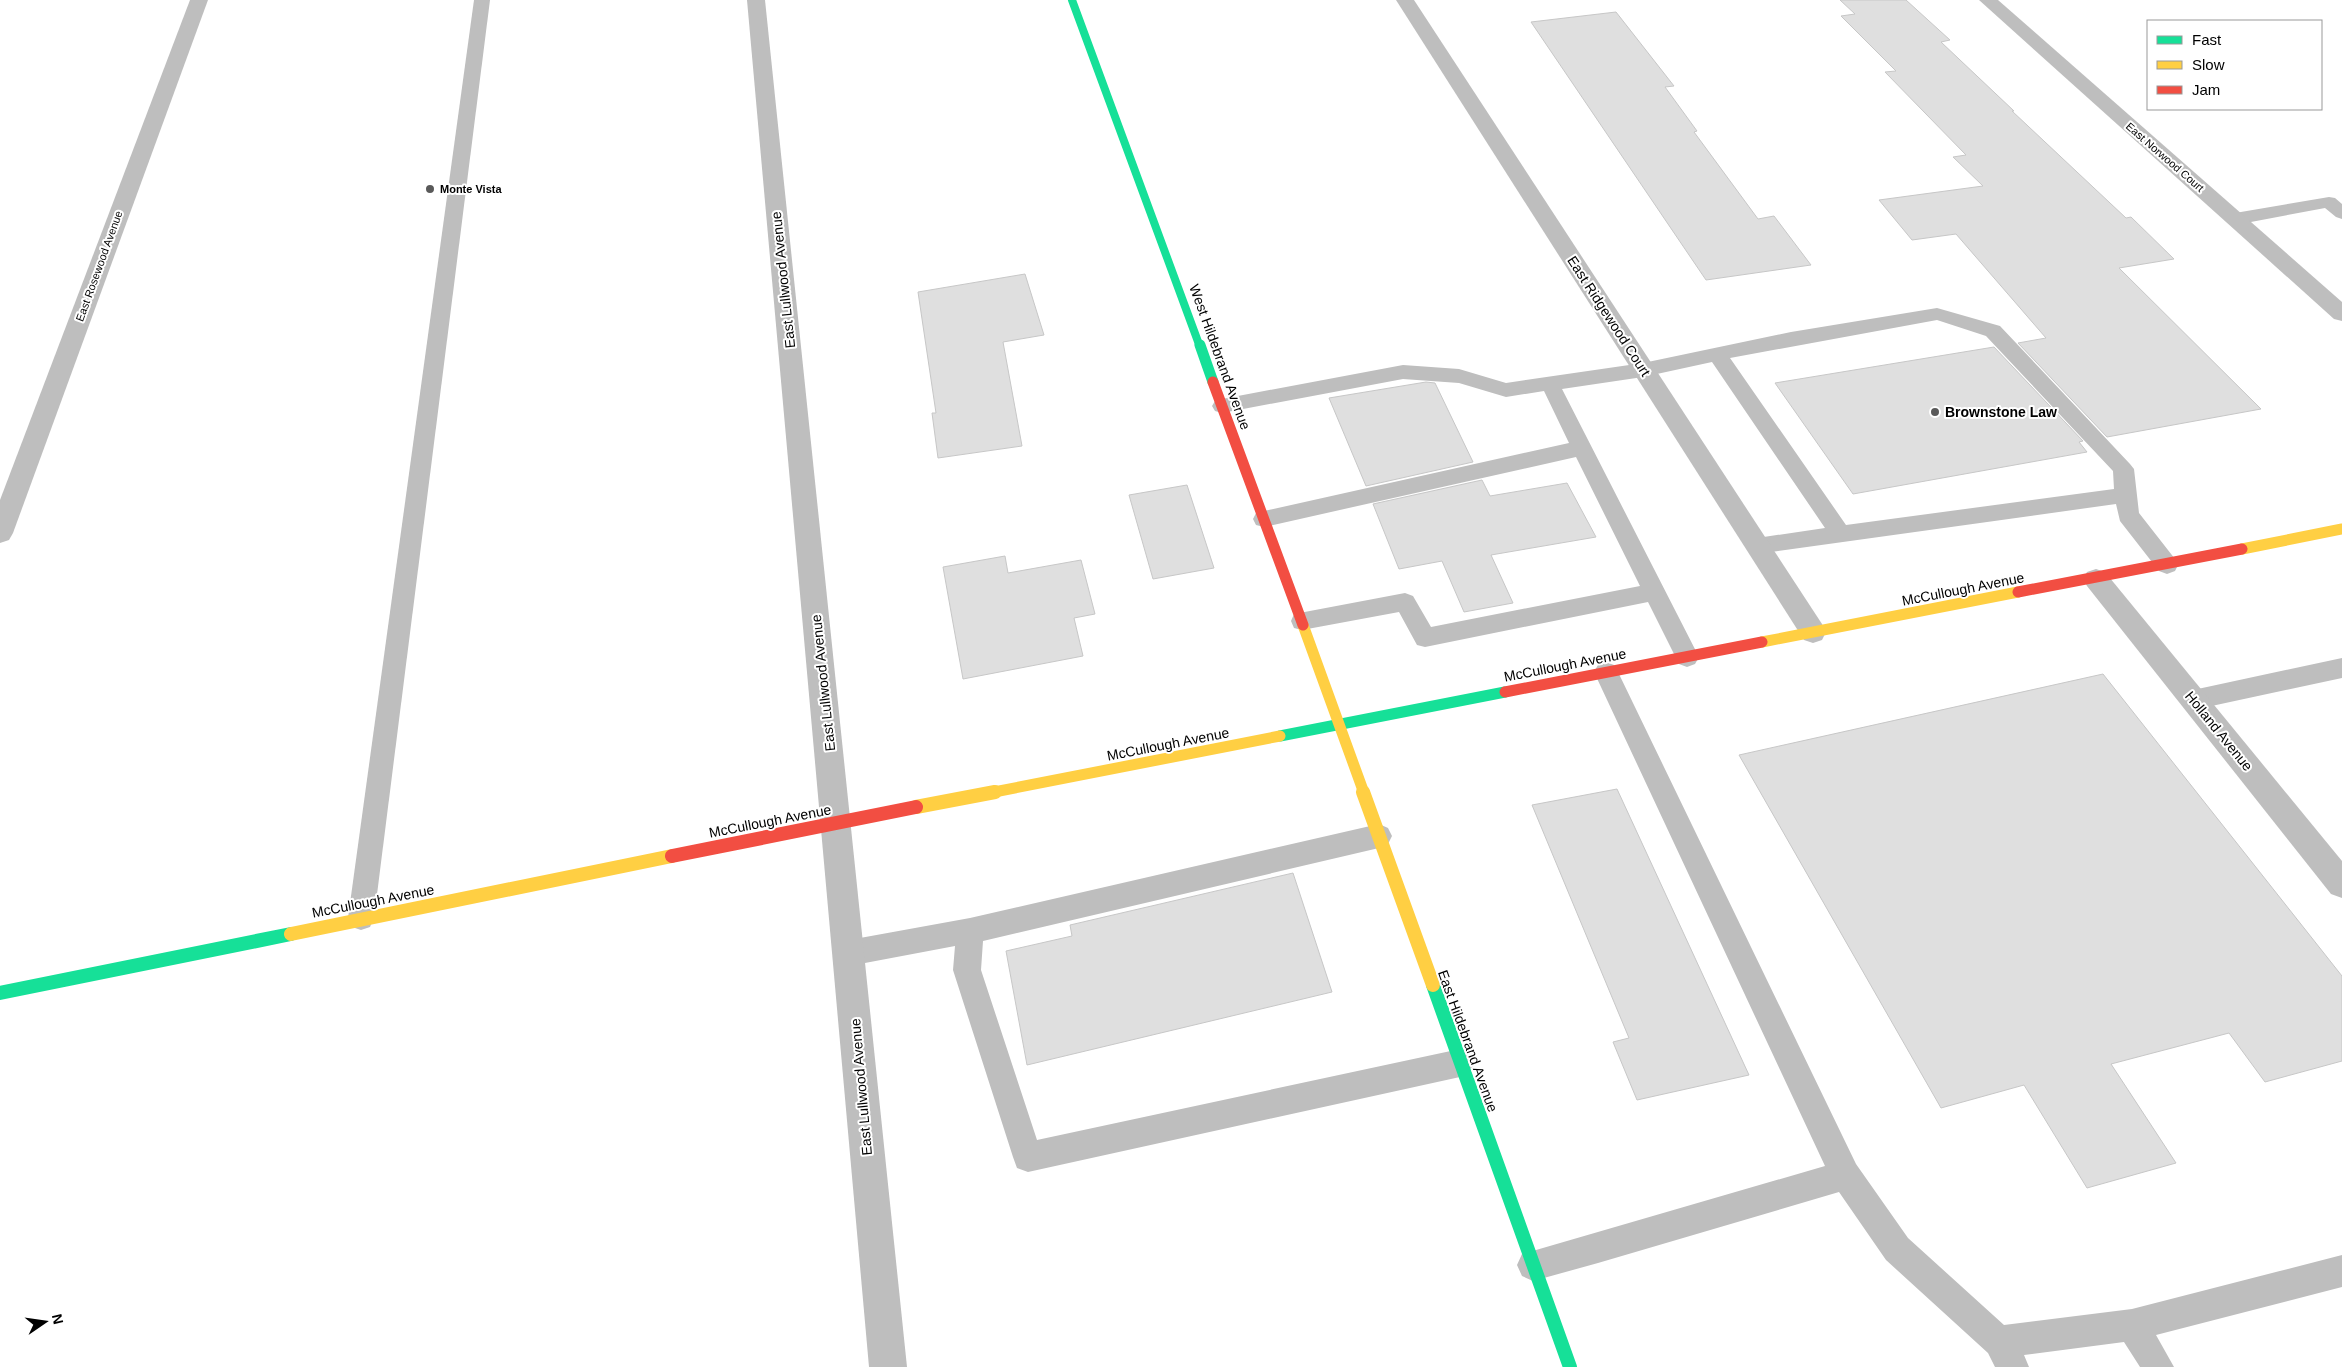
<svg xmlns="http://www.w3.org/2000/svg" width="2342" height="1367" font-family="Helvetica,sans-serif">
  <rect width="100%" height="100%" fill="#fff"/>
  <g fill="#dfdfdf" stroke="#c7c7c7">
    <path d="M1840,0H1906L1950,40L1941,42L2014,111H2012L2126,218L2131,217L2174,259L2119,268L2261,409L2107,437L2018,343L2046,338L1956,234L1912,240L1879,200L1983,186L1953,157L1966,155L1885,72L1896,71L1841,16L1855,14Z"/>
    <path d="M1616,12L1674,86L1665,87L1697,131L1694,132L1758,219L1774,216L1811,265L1706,280L1531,22Z"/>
    <path d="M1025,274L1044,335L1003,342L1022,446L938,458L932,413H936L918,292Z"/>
    <path d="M1994,347L2083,441L2079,442L2087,452L1853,494L1775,383Z"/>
    <path d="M1426,382L1435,383L1473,462L1366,486L1329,398Z"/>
    <path d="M1482,480L1490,496L1567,483L1596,537L1491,555L1513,603L1464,612L1442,561L1399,569L1373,504Z"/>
    <path d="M1187,485L1214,568L1153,579L1129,495Z"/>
    <path d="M1005,556L1008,573L1081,560L1095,614L1074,618L1083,656L963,679L943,567Z"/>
    <path d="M2103,674L2342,976V1061L2265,1082L2229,1033L2111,1064L2176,1163L2087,1188L2024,1085L1941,1108L1739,755Z"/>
    <path d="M1617,789L1749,1075L1637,1100L1613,1042L1629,1038L1532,805Z"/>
    <path d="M1293,873L1332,992L1027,1065L1006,951L1072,936L1070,925Z"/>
  </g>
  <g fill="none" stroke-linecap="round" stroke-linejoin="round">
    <g fill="#bebebe" fill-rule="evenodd">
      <path d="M474,0H490L374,918L370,927L361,930L352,927L348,918Z"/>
      <path d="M2329,197L2335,198L2342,204V219L2336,217L2325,208L2235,225L2229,223L2226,219L2229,215L2235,213Z"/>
      <path d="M1937,308L2000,326L2130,464L2134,469L2139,513L2175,559L2178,565L2175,571L2167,574L2159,571L2120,521L2116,504L1757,554L1749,552L1746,546L1749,540L1757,538L1825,528L1712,362L1643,377L1562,389L1699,657L1695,664L1687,667L1679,664L1648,602L1425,647L1417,645L1399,612L1302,630L1294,628L1291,621L1294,614L1405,593L1413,596L1431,627L1640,586L1576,457L1264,527L1256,525L1253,519L1256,513L1264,511L1569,443L1544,391L1506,397L1459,383L1403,379L1222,413L1215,411L1212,406L1215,401L1222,399L1403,365L1459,369L1506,383L1643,363L1791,332ZM1937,320L1986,336L2113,471L2114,489L1846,525L1730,358Z"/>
      <path d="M2342,658V678L2193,710L2185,707L2181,700L2185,693L2193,690Z"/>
      <path d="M1606,662L1614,665L1618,672L1856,1164L1908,1238L2004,1325L2132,1309L2342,1255V1287L2156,1335L2174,1367H2140L2124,1342L2024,1355L2029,1367H1995L1988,1353L1886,1260L1839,1192L1598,1263L1533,1281L1522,1276L1517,1265L1522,1254L1825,1166L1594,672L1598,665Z"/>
      <path d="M1379,824L1388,828L1392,836L1388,844L1379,848L983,941L981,970L1037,1140L1460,1049L1470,1053L1474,1063L1470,1073L1460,1077L1028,1172L1017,1168L1013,1157L953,970L955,946L849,966L839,962L835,953L839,944L849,940L970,918Z"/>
    </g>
    <g fill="#bebebe" fill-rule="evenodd">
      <path d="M190,0H208L13,533L9,540L0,543V500Z"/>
      <path d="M747,0H765L907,1367H869Z"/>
      <path d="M1396,0H1414L1822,624L1826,632L1822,640L1813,643L1804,640Z"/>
      <path d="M1979,0H1998L2342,302V321L2334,319Z"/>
      <path d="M2096,569L2105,572L2342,861V898L2331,894L2087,586L2083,579L2087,572Z"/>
    </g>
    <path stroke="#16e098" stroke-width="8" d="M1072,0L1200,347"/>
    <g stroke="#16e098" stroke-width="11">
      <path d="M1200,345L1213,382"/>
      <path d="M1280,736L1505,692"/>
    </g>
    <g stroke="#16e098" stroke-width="14">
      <path d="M1433,985L1570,1367"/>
      <path d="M0,993L291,934"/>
    </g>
    <g stroke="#ffcf43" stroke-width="11">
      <path d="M2242,549L2342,529"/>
      <path d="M1303,625L1364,793"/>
      <path d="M1762,642L2018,592"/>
      <path d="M989,793L1280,736"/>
    </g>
    <g stroke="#ffcf43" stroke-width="14">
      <path d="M1363,792L1433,985"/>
      <path d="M916,807L995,792"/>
      <path d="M291,934L672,856"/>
    </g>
    <g stroke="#f24e42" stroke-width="11">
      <path d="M1213,382L1303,625"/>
      <path d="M2018,592L2242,549"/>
      <path d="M1505,692L1762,642"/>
    </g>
    <path stroke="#f24e42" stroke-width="14" d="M672,856L916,807"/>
  </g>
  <g fill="#595959" stroke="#fff" stroke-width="2">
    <circle cx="430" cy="189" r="5"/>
    <circle cx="1935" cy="412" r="5"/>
  </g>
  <g text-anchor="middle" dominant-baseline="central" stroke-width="4" stroke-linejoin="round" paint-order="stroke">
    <g font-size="11" fill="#000" stroke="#fff">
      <text transform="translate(2165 157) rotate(41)">East Norwood Court</text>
      <text transform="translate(99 266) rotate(-70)">East Rosewood Avenue</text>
    </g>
    <g font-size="11" font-weight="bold" fill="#000" stroke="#fff" text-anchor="start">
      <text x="440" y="189">Monte Vista</text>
    </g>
    <g font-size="14" fill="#000" stroke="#fff">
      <text transform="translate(783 280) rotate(-96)">East Lullwood Avenue</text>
      <text transform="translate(1609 316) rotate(57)">East Ridgewood Court</text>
      <text transform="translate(1220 357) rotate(70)">West Hildebrand Avenue</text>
      <text transform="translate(1963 589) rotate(-11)">McCullough Avenue</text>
      <text transform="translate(1565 665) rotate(-11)">McCullough Avenue</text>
      <text transform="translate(823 683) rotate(-96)">East Lullwood Avenue</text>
      <text transform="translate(2219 731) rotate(51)">Holland Avenue</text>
      <text transform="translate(1168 744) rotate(-11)">McCullough Avenue</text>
      <text transform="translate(770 821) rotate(-11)">McCullough Avenue</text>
      <text transform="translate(373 901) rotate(-11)">McCullough Avenue</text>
      <text transform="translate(1468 1041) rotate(70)">East Hildebrand Avenue</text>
      <text transform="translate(861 1087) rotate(-95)">East Lullwood Avenue</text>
    </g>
    <g font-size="14" font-weight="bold" fill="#000" stroke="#fff" text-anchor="start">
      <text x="1945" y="412">Brownstone Law</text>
    </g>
  </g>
  <rect x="2147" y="20" width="175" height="90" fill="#ffffff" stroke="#999999"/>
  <rect x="2157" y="36" width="25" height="8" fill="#16e098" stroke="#999999"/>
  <text x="2192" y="45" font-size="15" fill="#000000">Fast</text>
  <rect x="2157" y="61" width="25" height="8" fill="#ffcf43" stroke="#999999"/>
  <text x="2192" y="70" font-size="15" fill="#000000">Slow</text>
  <rect x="2157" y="86" width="25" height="8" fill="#f24e42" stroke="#999999"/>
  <text x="2192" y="95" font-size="15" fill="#000000">Jam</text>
  <g transform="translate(45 1322) rotate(77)" stroke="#ffffff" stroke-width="4" paint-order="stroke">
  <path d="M0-4L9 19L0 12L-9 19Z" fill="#000000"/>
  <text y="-8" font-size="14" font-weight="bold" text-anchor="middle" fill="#000000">N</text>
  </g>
</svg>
